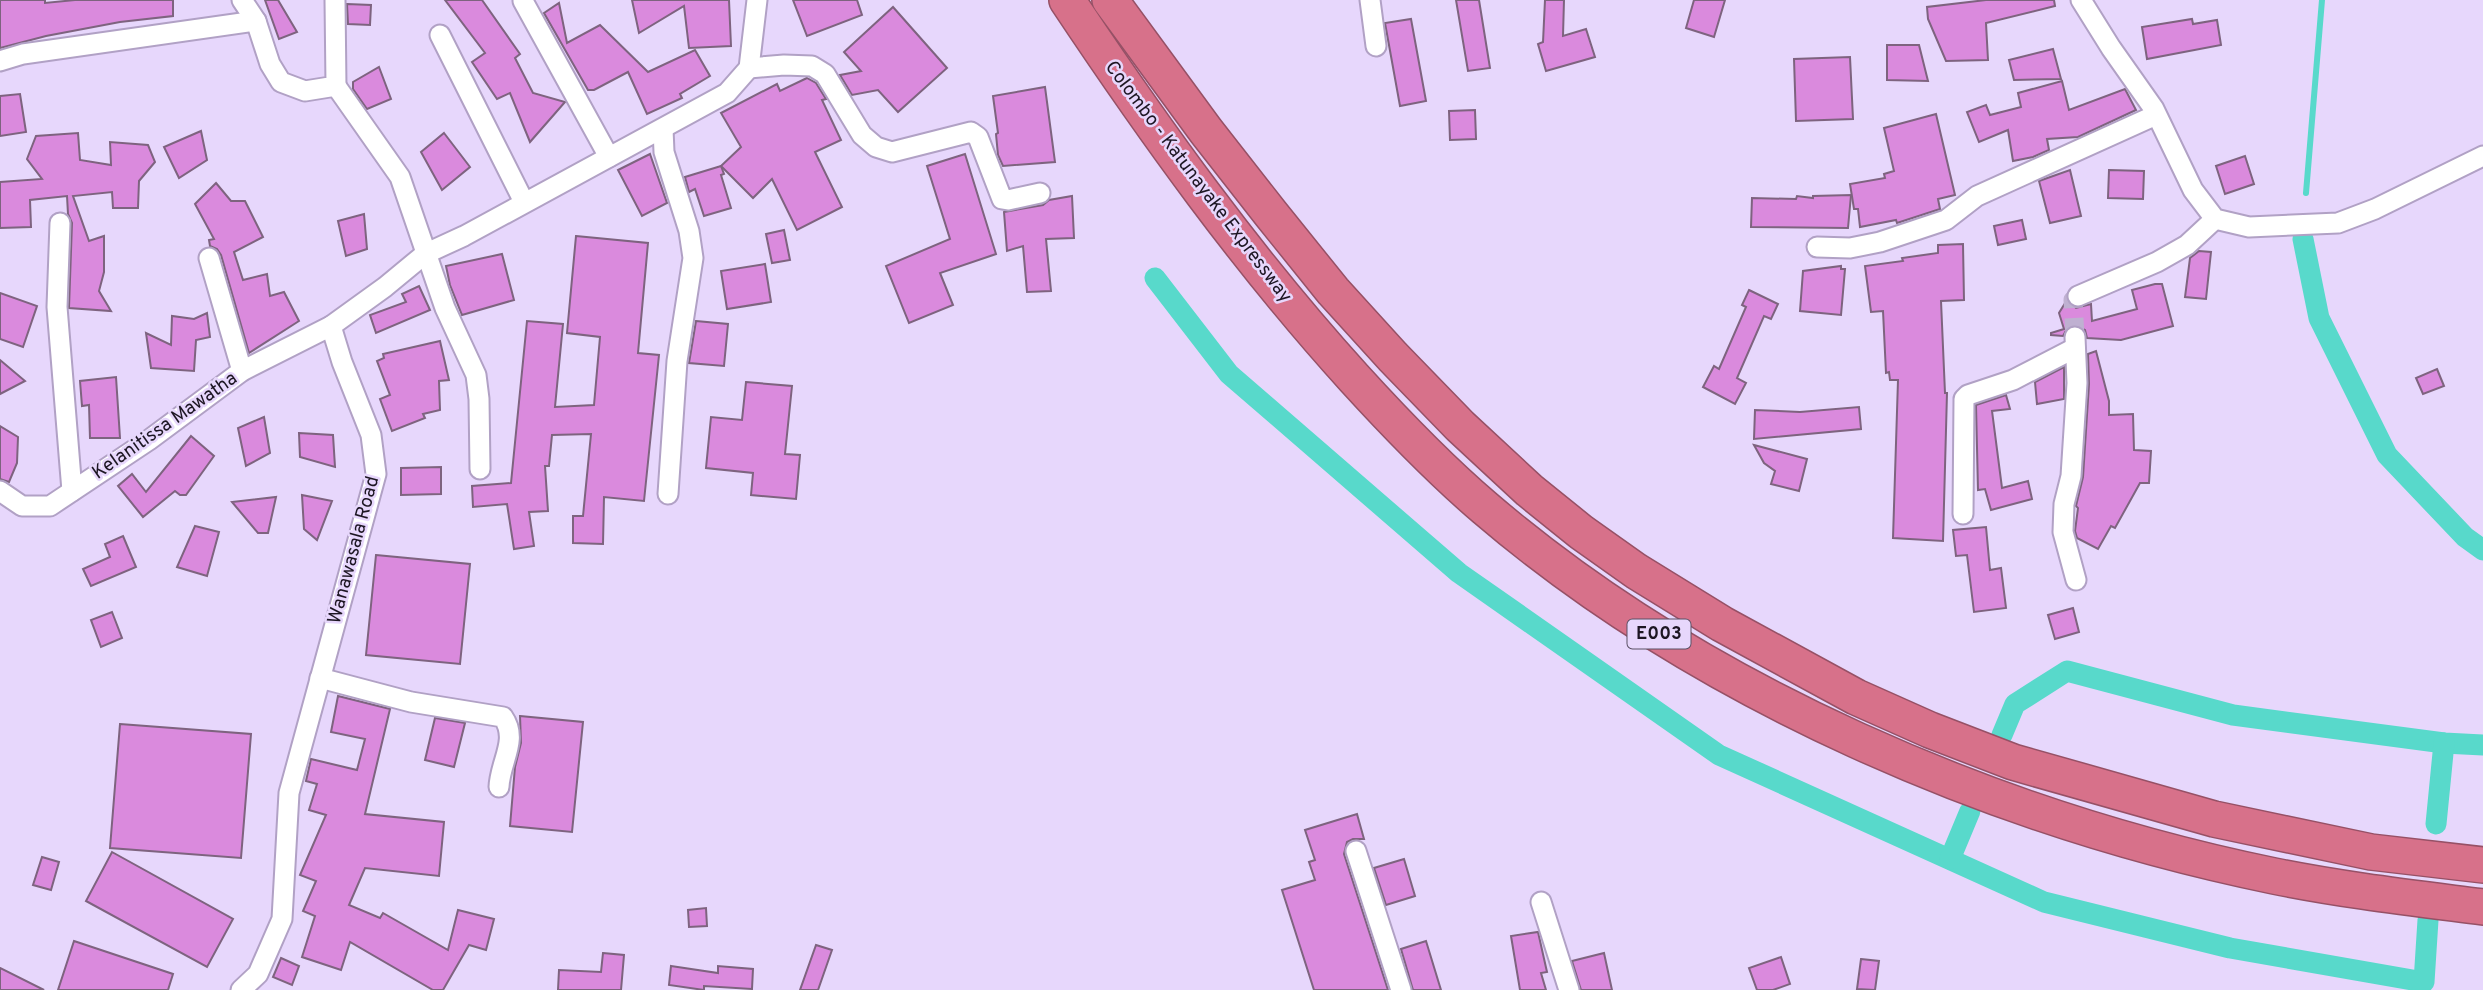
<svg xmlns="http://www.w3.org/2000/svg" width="2483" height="990" font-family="Overpass,sans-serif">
  <rect width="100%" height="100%" fill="#e7d7fc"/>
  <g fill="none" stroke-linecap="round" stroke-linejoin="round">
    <path stroke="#58d9cb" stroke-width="6" d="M2306,193L2322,0"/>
    <g stroke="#58d9cb" stroke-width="21">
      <path d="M2303,239L2319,318L2387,455L2465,537L2483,550"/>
      <path d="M1155,278L1229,374L1459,573L1719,755L2044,902L2230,948L2424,982L2428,920"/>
      <path d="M2002,735L2015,704L2067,671L2233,715L2444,743L2483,745"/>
      <path d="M2436,824L2444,743"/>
      <path d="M1950,859L1970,811"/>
    </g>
  </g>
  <g fill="#da8add" stroke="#7e637f" stroke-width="2">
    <path d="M0,0H45V3L75,0H173V16L120,22L46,36L0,48Z"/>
    <path d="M265,0H278L297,32L279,39Z"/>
    <path d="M445,0H482L520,54L515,58L533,93L565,102L530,142L510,93L497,99L472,62L485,53Z"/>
    <path d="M632,0H729L731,46L689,48L684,6L639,33Z"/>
    <path d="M793,0H857L862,15L807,36Z"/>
    <path d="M1456,0H1479L1490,68L1468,71Z"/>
    <path d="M1545,0H1564L1563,36L1586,29L1595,57L1546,71L1538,44L1543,42Z"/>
    <path d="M1694,0H1725L1714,37L1686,28Z"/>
    <path d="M1986,0H2054L2055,6L1986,23L1988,60L1946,61L1928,19L1927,7Z"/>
    <path d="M559,3L567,43L600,25L648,72L695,50L710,76L680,94L682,98L647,114L628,72L594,90H588L544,13Z"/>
    <path d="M347,4L371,5L370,25L348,24Z"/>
    <path d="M893,7L947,68L898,112L878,90L852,95L840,75L861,71L844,52Z"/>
    <path d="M1411,19L1426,101L1400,106L1385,23Z"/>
    <path d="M2192,19L2193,24L2217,20L2221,45L2147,59L2142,27Z"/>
    <path d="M1887,45H1919L1928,81L1887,80Z"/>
    <path d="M2053,49L2061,79L2014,80L2009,60Z"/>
    <path d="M1850,57L1853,119L1796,121L1794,59Z"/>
    <path d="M379,67L391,99L367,109L353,89V82Z"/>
    <path d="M807,78L816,83L826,99L822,100L841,140L815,152L842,207L797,230L772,179L753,198L721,166L741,147L721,113L777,84L780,91Z"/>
    <path d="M2062,81L2069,110L2125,89L2136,110L2078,137L2047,139L2049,150L2033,157L2013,161L2008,130L1979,142L1967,112L1986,105L1990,115L2021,107L2018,93Z"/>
    <path d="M1045,87L1055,162L1003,166L998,155L996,134L998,133L993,96Z"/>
    <path d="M20,94L26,132L0,136V96Z"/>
    <path d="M1475,110L1476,139L1450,140L1449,111Z"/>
    <path d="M1936,114L1955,195L1938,199L1940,209L1897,223L1896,220L1860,227L1858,209H1854L1850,184L1885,178L1884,174L1894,171L1884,128Z"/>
    <path d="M201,131L207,160L179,178L164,147Z"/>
    <path d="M78,133L80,160L111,165L110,142L148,145L155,162L139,181L138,208H113L112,192L73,196L89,241L104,236V272L99,291L111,311L69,308L72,223L68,214L67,196L30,200L31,227L0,228V182L42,179L27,159L36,136Z"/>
    <path d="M444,133L470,167L442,190L421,152Z"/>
    <path d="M650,154L667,203L642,216L618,170Z"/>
    <path d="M965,154L996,254L940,273L953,305L909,323L886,266L950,239L927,166Z"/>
    <path d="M2245,156L2254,184L2225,194L2216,166Z"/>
    <path d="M721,166L724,174L721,175L731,208L704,216L695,189L689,192L685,177Z"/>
    <path d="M2070,170L2081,216L2050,223L2039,181Z"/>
    <path d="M2109,170L2144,171L2143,199L2108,198Z"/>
    <path d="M216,183L231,201H245L263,237L234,252L243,280L267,274L270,296L284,292L299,321L249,353L221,255L217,249L210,246L209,240L214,239L195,204Z"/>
    <path d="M1851,195L1848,228L1751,227L1752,198L1796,199L1797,196L1813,198V196Z"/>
    <path d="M1072,196L1074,238L1046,239L1051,291L1027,292L1023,246L1007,251L1004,212L1043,205L1049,200Z"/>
    <path d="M364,214L367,249L346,256L338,221Z"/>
    <path d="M2022,220L2026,239L1998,245L1994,226Z"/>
    <path d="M784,230L790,260L772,263L766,234Z"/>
    <path d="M576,236L648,243L638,353L659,355L644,501L604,497L603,544L573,543V516H583L591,434L552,435L549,466H545L548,511L529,512L534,546L514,549L507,504L473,507L472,486L511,483L527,321L563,324L555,407L594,405L600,337L567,333Z"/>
    <path d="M1963,244L1964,300L1941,301L1945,393H1947L1943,541L1893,538L1898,380H1890L1889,372L1886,373L1883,311L1871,312L1865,266L1903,261L1902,258L1938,253V245Z"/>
    <path d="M2199,251L2211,252L2206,299L2185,297L2190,258Z"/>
    <path d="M502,254L514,300L462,315L450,285L446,266Z"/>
    <path d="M765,264L771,302L727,309L721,271Z"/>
    <path d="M1841,266V269H1845L1841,315L1800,311L1803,271Z"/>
    <path d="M2155,284H2162L2173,326L2121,340L2087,338L2085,330L2075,325L2068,327L2063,336L2051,335V333L2064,329L2059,313L2067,300L2076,308L2091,304L2092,321L2137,309L2132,290Z"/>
    <path d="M419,286L430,310L376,333L370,315L406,302L402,294Z"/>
    <path d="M1749,290L1778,304L1771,319L1764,316L1737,378L1746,383L1735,404L1703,387L1714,366L1719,369L1746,307L1742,305Z"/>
    <path d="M0,293L37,306L23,347L0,339Z"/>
    <path d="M207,313L210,337L196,340L194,371L151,368L146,333L171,345L172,316L194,319Z"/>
    <path d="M696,321L728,324L724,366L689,363Z"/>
    <path d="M440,341L449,380L439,381L440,410L423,414L425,418L392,431L380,399L390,395L377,361L384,358L383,354Z"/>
    <path d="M2096,351L2109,401V415L2133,414L2134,450L2151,451L2149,483H2140L2115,528L2111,526L2098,549L2077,538L2075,531L2078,508L2076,506L2083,477L2089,384L2088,354Z"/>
    <path d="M0,360L25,381L0,394Z"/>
    <path d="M2064,367V399L2037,404L2035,382Z"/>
    <path d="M2437,369L2444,386L2423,394L2416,378Z"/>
    <path d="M116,377L120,438H90L89,405L82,406L80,381Z"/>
    <path d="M746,382L792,386L785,454L800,455L796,499L751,495L753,473L706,468L711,417L742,420Z"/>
    <path d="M2006,395L2010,409L1992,411L2002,488L2028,481L2032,499L1991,510L1985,489L1978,490L1976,405Z"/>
    <path d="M1859,407L1861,429L1754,439L1755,410L1800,412Z"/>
    <path d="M264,417L270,453L246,466L238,428Z"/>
    <path d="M0,426L18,437L17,463L9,482L0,479Z"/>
    <path d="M299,433L333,435L335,467L300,457Z"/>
    <path d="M191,436L214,456L186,495H180L175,491L143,517L118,486L132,474L146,492Z"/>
    <path d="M1754,445L1807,459L1799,491L1771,484L1775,471L1764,463Z"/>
    <path d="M441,467V494L401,495V468Z"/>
    <path d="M302,495L332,501L317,540L304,529Z"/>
    <path d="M276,497L268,533H258L232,502Z"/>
    <path d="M195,526L219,532L207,576L177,567Z"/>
    <path d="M1986,527L1990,570L2001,568L2006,608L1974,612L1967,555L1956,556L1953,530Z"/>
    <path d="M123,536L136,567L91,586L83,569L110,557L105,544Z"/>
    <path d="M376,555L470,564L460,664L366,655Z"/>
    <path d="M2073,608L2079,632L2055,639L2048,615Z"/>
    <path d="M112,612L122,638L101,647L91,620Z"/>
    <path d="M338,696L390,709L365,814L444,822L439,876L365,868L349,905L380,918L383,913L448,950L458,910L494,919L486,950L469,945L443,990H433L350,942L341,970L302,957L315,916L303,911L316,881L300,875L326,815L309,810L317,784L306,781L311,759L357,770L365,739L331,732Z"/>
    <path d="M520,716L583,722L572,832L510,826L515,767L521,743Z"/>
    <path d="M435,718L465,723L454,767L425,760Z"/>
    <path d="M120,724L251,734L241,858L110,848Z"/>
    <path d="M1357,814L1364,839H1353L1347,842L1344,854L1388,990H1314L1282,890L1315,880L1309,862L1315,860L1305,830Z"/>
    <path d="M112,852L233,919L207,967L86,901Z"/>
    <path d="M42,857L59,862L51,890L33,885Z"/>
    <path d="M1404,859L1415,896L1386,905L1374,868Z"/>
    <path d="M706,908L707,926L689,927L688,910Z"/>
    <path d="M1538,932L1547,972L1541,973L1546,990H1520L1511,936Z"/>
    <path d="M74,941L173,974L168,990H58Z"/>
    <path d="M1426,941L1441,990H1413L1401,949Z"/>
    <path d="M816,945L832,950L818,990H800Z"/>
    <path d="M603,953L624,955L621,990H558L559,970L601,972Z"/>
    <path d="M1604,953L1612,990H1581L1572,961Z"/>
    <path d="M1781,957L1790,984L1773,990H1757L1749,968Z"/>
    <path d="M281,958L299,966L292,985L273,977Z"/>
    <path d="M1861,959L1879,961L1875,990L1857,989Z"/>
    <path d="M671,966L718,973V966L753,969L752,989L704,986V990L669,985Z"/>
    <path d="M0,968L44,990H0Z"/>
  </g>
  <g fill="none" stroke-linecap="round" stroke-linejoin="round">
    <path stroke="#bfb0d1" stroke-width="19" stroke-dasharray="19 10" stroke-linecap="butt" d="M2075,337L2073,300L2078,296"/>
    <g stroke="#b1a1c5" stroke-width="23">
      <g id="street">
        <path d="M242,0L256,21L270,64L281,82L305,91L336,86L335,0"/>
        <path d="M1370,0L1376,46"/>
        <path d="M2081,0L2111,48L2154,109L2193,190L2215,219L2249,227L2338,223L2375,209L2483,156"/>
        <path d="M523,1L609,157"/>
        <path d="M440,35L524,202"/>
        <path d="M0,61L23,54L256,21"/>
        <path d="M749,68L784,65L812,66L825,74L862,135L876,147L892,152L971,132L978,137L1002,199L1008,200L1040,193"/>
        <path d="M336,86L400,177L445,308L476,375L479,399L480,469"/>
        <path d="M663,129L664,152L689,231L693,258L677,361L668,494"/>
        <path d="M60,223L57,307L72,491"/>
        <path d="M1817,247L1850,248L1880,242L1946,220L1977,196L2156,115"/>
        <path d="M209,258L242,371"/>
        <path d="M2078,296L2157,262L2187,245L2215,219"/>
        <path d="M2075,337L2077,383L2071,476L2064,504L2063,532L2076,580"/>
        <path d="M0,491L22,506H50L149,440L242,371L331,326"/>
        <path d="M1963,514L1964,399L1968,395L2013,380L2075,348"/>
        <path d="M320,678L411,702L503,717C519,740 500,761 499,787"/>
        <path d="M1356,851L1401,990"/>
        <path d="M1541,902L1569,990"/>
        <path d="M241,990L258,974L282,919L289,793L376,474L371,435L342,362L331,326L385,287L425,254L464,236L727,93L749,68L757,0"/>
      </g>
    </g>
    <g stroke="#965166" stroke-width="38">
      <g id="highway">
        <path d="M1067,0C1155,132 1247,260 1354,378C1395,423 1438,468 1485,508C1701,693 1996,819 2274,876C2343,890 2413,898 2483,907"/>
        <path d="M1110,0L1206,131L1271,214L1333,291L1393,357L1460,426L1529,490L1581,532L1636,571L1722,624L1856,697L1930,730L2013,762L2214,819L2371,852L2483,865"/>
      </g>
    </g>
    <use href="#street" stroke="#fff" stroke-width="19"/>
    <use href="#highway" stroke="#d7718a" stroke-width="35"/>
  </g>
  <g text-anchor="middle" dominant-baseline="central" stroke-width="5" stroke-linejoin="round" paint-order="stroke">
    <rect fill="#e7d7fc" stroke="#5a5064" stroke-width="2" x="1627.5" y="619.5" width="63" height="29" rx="5"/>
    <g font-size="18" font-weight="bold" fill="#1d1623">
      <text x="1659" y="634">E003</text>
    </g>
    <g font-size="19" fill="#1d1623" stroke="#e7d7fc">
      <text transform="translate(1198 182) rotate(53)">Colombo - Katunayake Expressway</text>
      <text transform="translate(165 426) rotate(-35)">Kelanitissa Mawatha</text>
      <text transform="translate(354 550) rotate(-75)">Wanawasala Road</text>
    </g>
  </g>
</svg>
